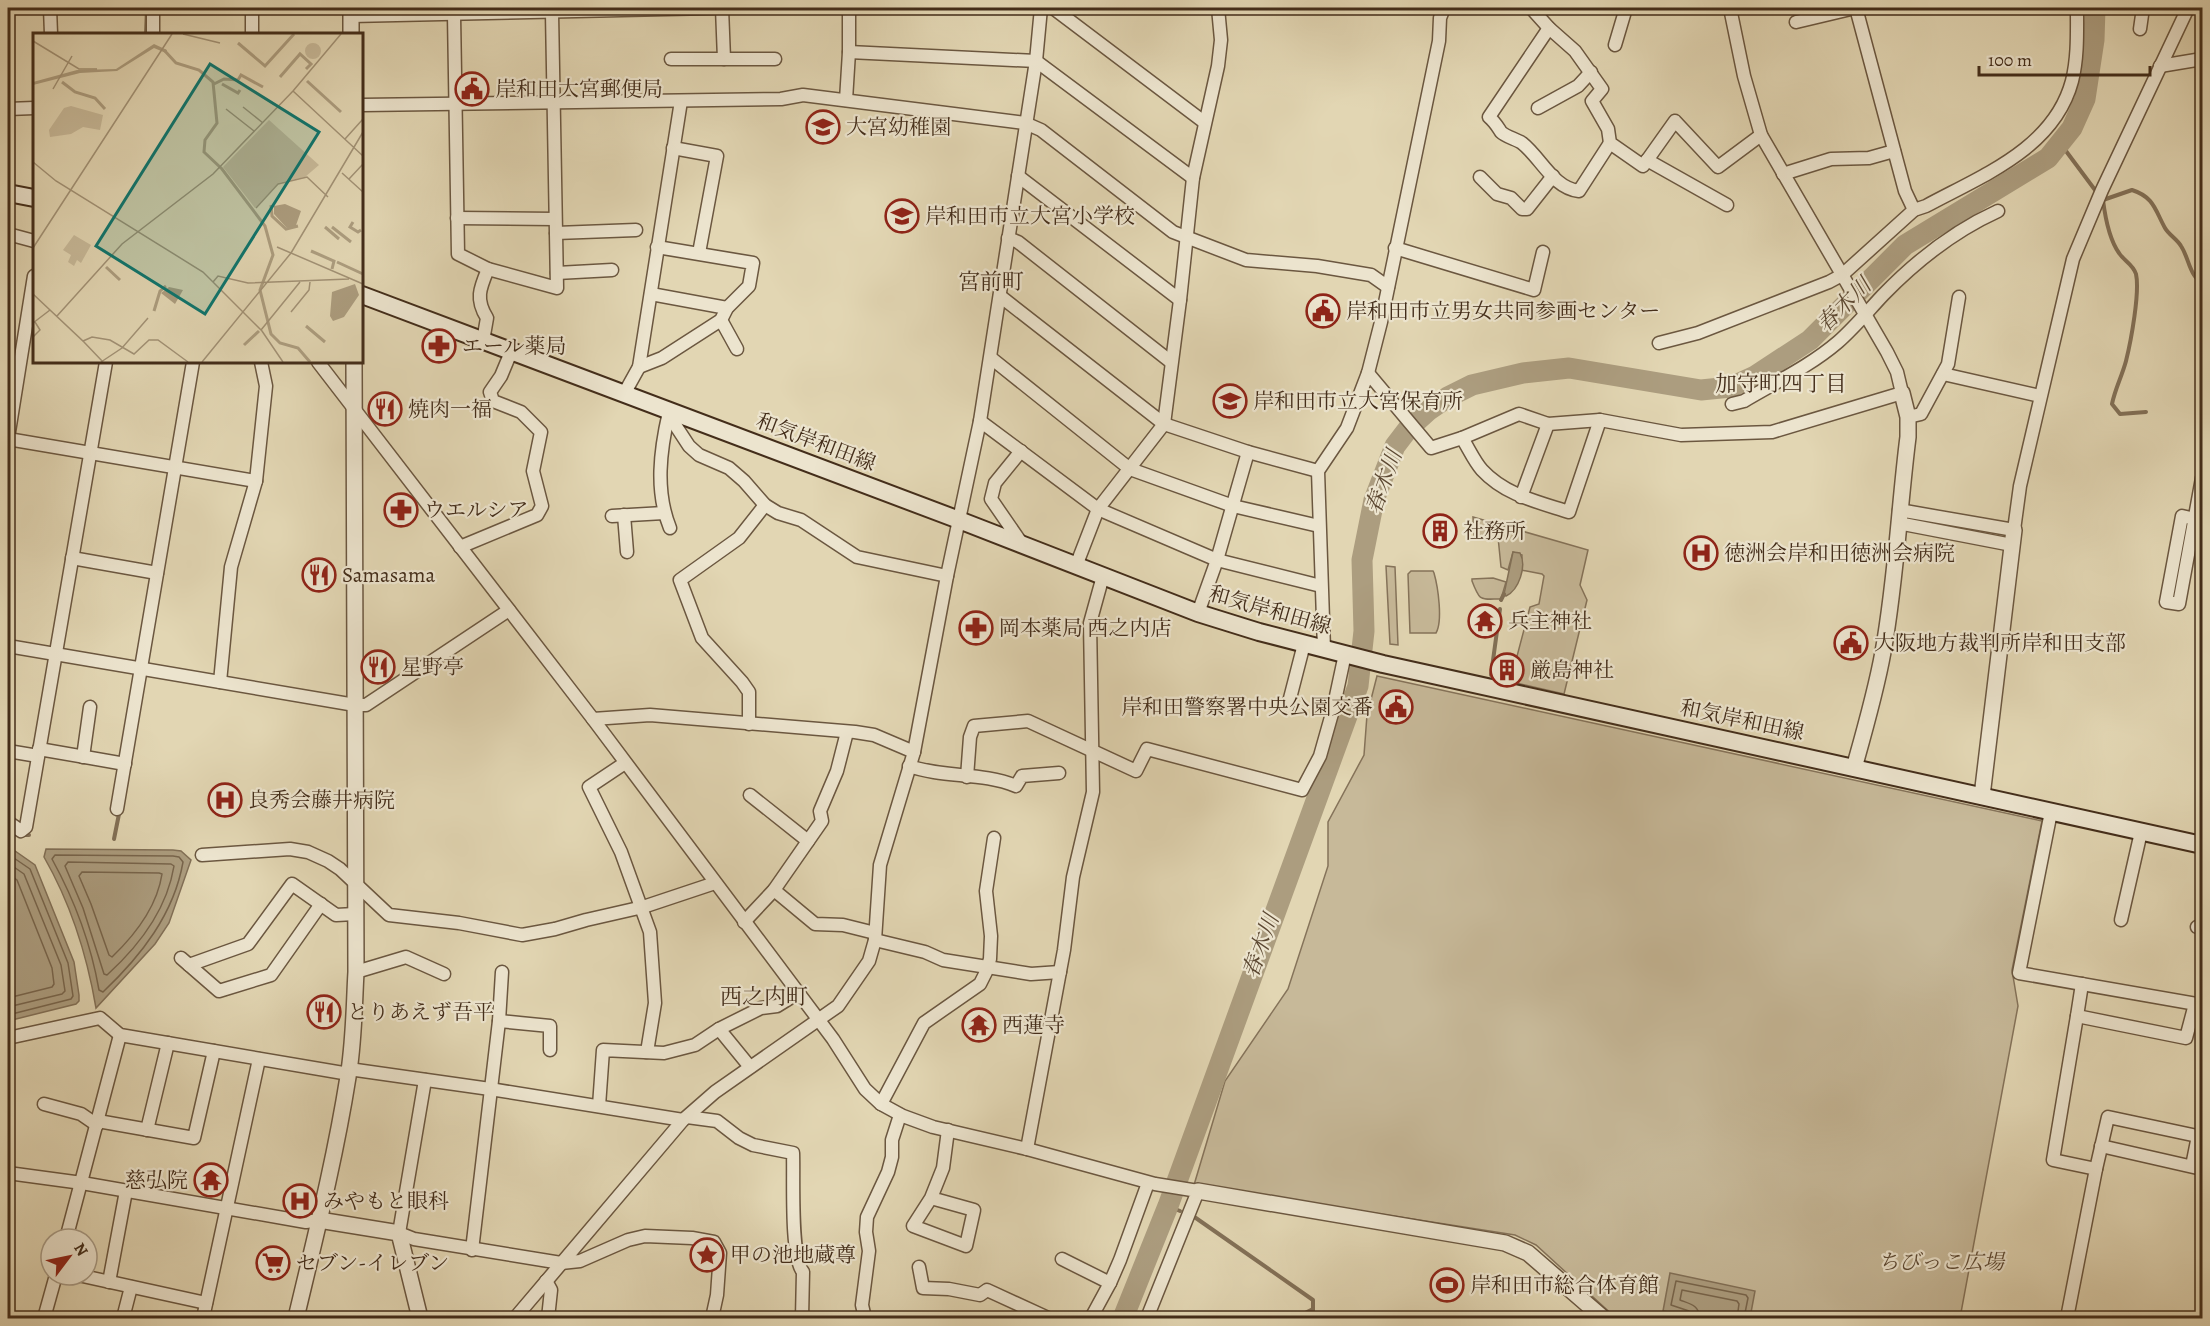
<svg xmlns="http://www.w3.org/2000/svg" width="2210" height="1326" font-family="Alegreya,'Noto Serif JP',serif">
  <rect width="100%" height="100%" fill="#e2d6b3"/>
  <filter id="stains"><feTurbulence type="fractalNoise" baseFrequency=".00333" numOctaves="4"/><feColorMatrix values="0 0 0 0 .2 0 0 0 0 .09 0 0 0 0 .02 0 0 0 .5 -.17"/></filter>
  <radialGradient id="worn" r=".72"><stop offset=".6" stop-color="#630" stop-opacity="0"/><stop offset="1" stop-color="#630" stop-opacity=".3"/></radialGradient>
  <g fill="#c7b999" stroke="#85735a" stroke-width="1.5">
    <path d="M1473,517L1588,550L1580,585L1587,600L1564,694L1512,682L1511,679L1530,607L1539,604L1544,576L1542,574L1521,570L1522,555L1513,552L1508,570L1501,567L1498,537L1474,536Z"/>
    <path d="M1386,566L1395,567L1398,645L1390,644Z"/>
    <path d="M1411,571H1433L1434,573C1438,587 1443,621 1436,633H1410L1408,574Z"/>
    <path d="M1493,578L1506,582L1501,599C1480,599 1480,602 1472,581V579Z"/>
    <path d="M1377,676L2042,821L2012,970L2018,1006L1960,1318H1616L1536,1245L1515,1235L1194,1185L1225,1081L1288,989L1328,866V822L1364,755L1367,715Z"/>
  </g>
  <g fill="#ac9d7f" stroke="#827057" stroke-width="1.5">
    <path d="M1513,552L1520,553C1527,566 1519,590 1506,596L1504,594Z"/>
    <path d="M8,846L35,865L74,962L79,995V1001L76,1004L8,1021Z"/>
    <path d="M46,849L173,850L181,851L191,860L169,923L155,944L96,1008C87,955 71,904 44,857Z"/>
    <path d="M1670,1273L1755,1291L1750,1318H1700L1663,1311Z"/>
  </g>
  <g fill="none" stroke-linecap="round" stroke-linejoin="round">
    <g stroke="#78654c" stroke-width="1.5">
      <path d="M8,854L30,869L68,963L73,996L71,999L8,1015"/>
      <path d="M55,855L173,856L179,857L183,862C174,914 141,956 103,992L99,990C91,944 74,899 52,859Z"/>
      <path d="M68,862L171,864L174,866C167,909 139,946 107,975L104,974L83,908L65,866Z"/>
      <path d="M8,863L24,874L61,965L65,991L62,994L8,1007"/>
      <path d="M82,872L159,873L162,874C157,907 135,935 112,957L109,955L91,904L79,876Z"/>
      <path d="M8,873L17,880L52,968L54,984L52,987L8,998"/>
      <path d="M1693,1318L1689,1311L1671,1305L1676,1281L1746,1295L1748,1298L1744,1318"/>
      <path d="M1700,1318C1699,1305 1690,1304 1680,1300L1682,1290L1737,1301L1739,1304L1737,1318"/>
    </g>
    <g stroke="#827057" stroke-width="4">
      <path d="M146,34L147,8"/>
      <path d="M2060,143L2098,194"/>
      <path d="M2103,200C2105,216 2109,239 2119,253C2124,261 2133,264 2136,274C2140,292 2131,341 2126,361C2122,376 2115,389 2112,404L2120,414L2146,412"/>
      <path d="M2103,200L2132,190C2154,197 2155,210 2165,228C2169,235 2177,239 2181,246C2189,258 2189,275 2202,283"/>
      <path d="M1501,600L1504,594"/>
      <path d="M1491,675L1500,609"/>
      <path d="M21,835H29"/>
      <path d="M114,839L119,814"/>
      <path d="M1168,1206L1180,1211"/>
      <path d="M1193,1216L1313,1300V1318"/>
      <path d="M1295,1318L1313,1309"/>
    </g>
    <path stroke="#ac9d7f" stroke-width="21" d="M1123,1318L1168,1206L1358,686L1364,631L1362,560L1374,500L1395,446L1408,429L1429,410L1448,397L1472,385L1523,373L1569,368L1701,390L1731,387L1755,376L1810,340L1905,245L2048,158L2072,128L2085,99L2094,40L2095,8"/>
    <g stroke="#6b5740" stroke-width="15">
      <g id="minor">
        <path d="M50,8L51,34"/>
        <path d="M153,8V34"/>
        <path d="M252,8V34"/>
        <path d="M722,8L724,59"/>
        <path d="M1053,8L1204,122"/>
        <path d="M1531,8L1549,28L1575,51L1602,89L1592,101L1608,129L1610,143L1643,166L1675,121L1718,167L1761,135"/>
        <path d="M1856,8L1905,191L1914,210"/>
        <path d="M454,15L458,254L488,269L557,288L552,13"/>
        <path d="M351,16L713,8"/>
        <path d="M1796,22L1855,8"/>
        <path d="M1549,28L1489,117C1495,122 1497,126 1501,132C1506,137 1516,139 1522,143C1541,158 1553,188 1579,191L1610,143"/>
        <path d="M2140,29L2143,8"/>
        <path d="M1615,45L1626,8"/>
        <path d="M849,52L1036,61L1193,178"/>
        <path d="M671,59H775"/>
        <path d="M2160,66L2202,59"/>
        <path d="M846,100L849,52V8"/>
        <path d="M362,105L781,99L803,95L1025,123L1041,130L1173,232L1246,260L1317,266L1371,275L1388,287"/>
        <path d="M1538,108L1578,86L1591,72"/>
        <path d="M8,109L34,108"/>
        <path d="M673,148L717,156L699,253"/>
        <path d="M1647,160L1727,205"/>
        <path d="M1783,174L1831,159L1869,158L1894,151"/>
        <path d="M1018,176L1180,300"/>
        <path d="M1480,177L1497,194L1511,198L1522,209H1527L1553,176"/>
        <path d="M457,218L555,219"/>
        <path d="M556,233L636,230"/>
        <path d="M8,234L34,241"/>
        <path d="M1008,238L1018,242L1171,362"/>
        <path d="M1395,248L1534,290L1543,252"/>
        <path d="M557,273L612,270"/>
        <path d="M651,294L727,308"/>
        <path d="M1000,296L1164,424L1248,452L1318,471"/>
        <path d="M721,320L737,349"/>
        <path d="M483,341L487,318C475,299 480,288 488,269"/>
        <path d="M1659,343L1698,333L1829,282L1842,275L1914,210L1926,206C1981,176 2054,149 2072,81C2078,57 2077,32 2077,8"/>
        <path d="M991,358L1130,469L1233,506L1319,526"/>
        <path d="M318,362L593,719L833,1039L865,1089L881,1104L903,1116L933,1127L1027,1149L1155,1184L1198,1191L1147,1318"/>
        <path d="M639,367L662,358L721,320L727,308L749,286L753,263L657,247"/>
        <path d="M1368,373L1431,448L1462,438L1519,414L1548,424L1600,420L1681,435L1772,432L1902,393L1897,372L1887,352L1761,135L1744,76L1730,8"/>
        <path d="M1943,374L2040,396"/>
        <path d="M624,394L639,367L681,101"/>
        <path d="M1732,404L1744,401C1776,382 1810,366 1838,342C1854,328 1868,311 1883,295C1916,261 1954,231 1998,211"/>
        <path d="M669,412C660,451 655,491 670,528"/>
        <path d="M668,414L689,446L699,455L729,468L744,481L765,505L778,513L801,520L857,557L947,576"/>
        <path d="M1908,417L1921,414L1948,364L1959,297"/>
        <path d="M980,421L1098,509L1217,560L1321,586"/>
        <path d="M8,438L34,276"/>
        <path d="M1462,438C1469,449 1474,461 1482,470C1505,495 1538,502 1569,512L1600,420"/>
        <path d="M8,439L256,481"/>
        <path d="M1021,451L995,483L991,499L1022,544"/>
        <path d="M1521,497L1548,424"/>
        <path d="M1899,510L2014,530L2020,486L2073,259L2102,190L2188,8"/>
        <path d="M624,515L627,552"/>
        <path d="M612,516L664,513"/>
        <path d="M2195,519L2182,516L2166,602L2179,604L2202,478"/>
        <path d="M1898,523L2012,545"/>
        <path d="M460,547L537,515L542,506L533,471L541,432L521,412L493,401L490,392L501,376L511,352"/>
        <path d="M72,558L157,573"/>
        <path d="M1076,566L1098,509L1164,424L1180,300L1193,178L1218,66L1221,40L1218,8"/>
        <path d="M1198,613L1217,560L1248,452"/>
        <path d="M8,646L355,705H366L509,610"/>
        <path d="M1324,649L1318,471L1347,428L1368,373L1381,322L1439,41L1440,18L1444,8"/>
        <path d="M220,682L231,567L256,481L266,386L261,362"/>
        <path d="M1288,706L1304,644"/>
        <path d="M593,719L650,715L855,732L874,735L914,752"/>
        <path d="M749,724V692L742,682L702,638L680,580L739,538L765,505"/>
        <path d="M39,749L125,764"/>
        <path d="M8,751L38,756"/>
        <path d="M83,757L90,707"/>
        <path d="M625,763L589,787L621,852L650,932L655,1003L647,1052"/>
        <path d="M909,766C944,778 982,772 1016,786L1022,776L1059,773"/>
        <path d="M967,777L970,737L974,726L1028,721L1136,771L1147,749L1302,790L1320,756L1333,710L1345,654"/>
        <path d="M750,795L808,841"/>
        <path d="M117,809L193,362"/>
        <path d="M2051,812L2019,973L2202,1005"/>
        <path d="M8,822L21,831L26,827L106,362"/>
        <path d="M202,855L290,849L308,852L328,861L340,869L389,915L459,923L522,935L555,929L586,920L643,907L715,883"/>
        <path d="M774,890L815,924L843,925L875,933"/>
        <path d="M2121,920L2141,832"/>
        <path d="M744,922L774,890L822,821L820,811L837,771L847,732"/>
        <path d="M2197,927L2202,928"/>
        <path d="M875,940L925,952L943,960L1031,974L1060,972"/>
        <path d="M181,958L219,991L271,975L321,904"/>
        <path d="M189,965L248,944L292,884L336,915L355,914"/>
        <path d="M356,972L406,957L444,974"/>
        <path d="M2082,984L2077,1016L2186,1038L2195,1004"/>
        <path d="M499,1021L550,1026V1050"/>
        <path d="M719,1029L750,1067"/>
        <path d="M8,1038L100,1018L120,1035L349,1074"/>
        <path d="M349,1069L490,1089L683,1120"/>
        <path d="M425,1080L399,1233L414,1239L561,1263L580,1261L628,1240L645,1236L692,1238L714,1242L720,1253L717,1295L712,1318"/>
        <path d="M44,1104L81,1114L97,1125"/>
        <path d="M881,1104L924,1023L980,984L986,972L990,959L991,936L986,891L994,838"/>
        <path d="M599,1106L603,1050L664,1053L695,1045L719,1029L761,1008L777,1006L798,993"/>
        <path d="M687,1117L717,1121L739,1138L753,1145L793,1153C794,1177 790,1257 803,1272L802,1318"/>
        <path d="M98,1121L194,1138L214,1051"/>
        <path d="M147,1130L168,1043"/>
        <path d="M2101,1146L2202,1169"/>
        <path d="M1027,1149L1064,950L1073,877L1093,792L1090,623L1103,576"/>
        <path d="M2192,1166L2198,1136"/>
        <path d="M2096,1169L2108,1117L2202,1137"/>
        <path d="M8,1173L82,1183L306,1222L319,1220"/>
        <path d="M931,1198L974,1210L966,1246L913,1226L931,1198L943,1168L948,1130"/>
        <path d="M66,1239L120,1035"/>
        <path d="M472,1250L499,1021L502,972"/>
        <path d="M1062,1259L1110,1283L1120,1260L1148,1183"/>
        <path d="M919,1267L923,1288L949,1289L980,1295L987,1290L1048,1318"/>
        <path d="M78,1275L206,1303"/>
        <path d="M546,1281L551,1290L548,1318"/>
        <path d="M109,1282L126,1191"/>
        <path d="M44,1318L56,1275"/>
        <path d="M123,1318L131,1287"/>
        <path d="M203,1318L259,1059"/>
        <path d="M515,1318L683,1120L715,1092L838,1006L869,961L875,940L880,865L914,752L947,576L980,421L1036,61L1041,8"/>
        <path d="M865,1318L862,1305L869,1251L866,1232L867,1217L888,1172L892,1157V1140L900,1115"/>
        <path d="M1091,1318L1110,1283"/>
        <path d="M2067,1318L2096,1169L2053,1160L2077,1016"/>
      </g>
    </g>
    <g stroke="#6b5740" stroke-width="18">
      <g id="tertiary">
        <path d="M351,8V34"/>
        <path d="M1854,768C1865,729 1876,691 1883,652C1896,581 1899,508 1908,437V417L1902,393"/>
        <path d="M1982,796L2014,530"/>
        <path d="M1198,1191L1505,1243L1528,1253L1603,1318"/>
        <path d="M319,1220L399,1233L420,1318"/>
        <path d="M296,1318C315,1238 335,1159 348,1077C354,1043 354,1007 356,972L354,362"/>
      </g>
    </g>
    <g stroke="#432d1a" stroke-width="20">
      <g id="secondary">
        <path d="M8,193L34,198"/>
        <path d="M362,295L959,520L1198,613L1259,632L1383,664L2202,845"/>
      </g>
    </g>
    <use href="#minor" stroke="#ece4ce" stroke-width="12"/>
    <use href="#tertiary" stroke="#ece4ce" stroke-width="15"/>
    <use href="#secondary" stroke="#ece4ce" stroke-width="16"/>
  </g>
  <defs>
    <g id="civic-ring" transform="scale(1.725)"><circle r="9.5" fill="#ece4ce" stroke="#8f2418" stroke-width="1.5"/><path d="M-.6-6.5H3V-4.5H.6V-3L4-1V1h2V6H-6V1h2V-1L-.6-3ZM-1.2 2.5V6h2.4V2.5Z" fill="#8f2418"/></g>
    <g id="school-ring" transform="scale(1.725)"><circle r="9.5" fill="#ece4ce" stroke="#8f2418" stroke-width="1.5"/><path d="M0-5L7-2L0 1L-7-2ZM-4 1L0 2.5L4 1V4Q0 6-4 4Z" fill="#8f2418"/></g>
    <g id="pharmacy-ring" transform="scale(1.725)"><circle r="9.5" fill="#ece4ce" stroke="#8f2418" stroke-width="1.5"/><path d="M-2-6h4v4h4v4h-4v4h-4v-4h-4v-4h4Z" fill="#8f2418"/></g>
    <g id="restaurant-ring" transform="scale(1.725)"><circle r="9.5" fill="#ece4ce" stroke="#8f2418" stroke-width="1.5"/><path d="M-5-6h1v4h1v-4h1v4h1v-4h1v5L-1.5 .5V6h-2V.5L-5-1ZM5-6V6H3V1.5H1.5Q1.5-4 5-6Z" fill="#8f2418"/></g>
    <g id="building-ring" transform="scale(1.725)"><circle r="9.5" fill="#ece4ce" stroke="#8f2418" stroke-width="1.5"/><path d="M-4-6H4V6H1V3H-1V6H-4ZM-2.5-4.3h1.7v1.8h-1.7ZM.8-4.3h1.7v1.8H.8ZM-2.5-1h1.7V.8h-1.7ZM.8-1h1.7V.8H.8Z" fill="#8f2418"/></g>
    <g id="hospital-ring" transform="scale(1.725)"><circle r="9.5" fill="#ece4ce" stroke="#8f2418" stroke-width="1.5"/><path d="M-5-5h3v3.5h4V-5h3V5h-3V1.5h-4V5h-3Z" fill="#8f2418"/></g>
    <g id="temple-ring" transform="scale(1.725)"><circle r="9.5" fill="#ece4ce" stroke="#8f2418" stroke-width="1.5"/><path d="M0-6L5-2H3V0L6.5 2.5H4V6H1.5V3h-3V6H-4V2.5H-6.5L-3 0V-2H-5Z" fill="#8f2418"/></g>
    <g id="sight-ring" transform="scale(1.725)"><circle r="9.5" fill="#ece4ce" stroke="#8f2418" stroke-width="1.5"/><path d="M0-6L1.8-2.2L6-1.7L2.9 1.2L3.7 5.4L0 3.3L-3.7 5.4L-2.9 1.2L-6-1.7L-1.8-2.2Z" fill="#8f2418"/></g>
    <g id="supermarket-ring" transform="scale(1.725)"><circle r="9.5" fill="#ece4ce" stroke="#8f2418" stroke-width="1.5"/><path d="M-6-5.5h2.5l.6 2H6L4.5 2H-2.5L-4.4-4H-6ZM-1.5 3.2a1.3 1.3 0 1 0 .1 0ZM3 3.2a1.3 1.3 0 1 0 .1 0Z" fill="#8f2418"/></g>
    <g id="stadium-ring" transform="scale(1.725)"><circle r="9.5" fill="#ece4ce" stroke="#8f2418" stroke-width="1.5"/><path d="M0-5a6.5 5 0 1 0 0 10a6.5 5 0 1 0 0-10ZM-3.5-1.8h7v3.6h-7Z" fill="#8f2418"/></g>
  </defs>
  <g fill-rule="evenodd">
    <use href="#civic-ring" x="472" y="89"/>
    <use href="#school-ring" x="823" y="127"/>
    <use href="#school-ring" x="902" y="216"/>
    <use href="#civic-ring" x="1323" y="311"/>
    <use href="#pharmacy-ring" x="439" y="346"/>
    <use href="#school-ring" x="1230" y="401"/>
    <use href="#restaurant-ring" x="385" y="409"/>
    <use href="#pharmacy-ring" x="401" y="510"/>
    <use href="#building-ring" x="1440" y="531"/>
    <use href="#hospital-ring" x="1701" y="553"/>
    <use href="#restaurant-ring" x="319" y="575"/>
    <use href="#temple-ring" x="1485" y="621"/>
    <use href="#pharmacy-ring" x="976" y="628"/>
    <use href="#civic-ring" x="1851" y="643"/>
    <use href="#restaurant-ring" x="378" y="667"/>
    <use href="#building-ring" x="1507" y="670"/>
    <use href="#civic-ring" x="1396" y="707"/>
    <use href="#hospital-ring" x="225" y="800"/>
    <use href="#restaurant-ring" x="324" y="1012"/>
    <use href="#temple-ring" x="979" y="1025"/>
    <use href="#temple-ring" x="211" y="1180"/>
    <use href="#hospital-ring" x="300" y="1201"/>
    <use href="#sight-ring" x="707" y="1255"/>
    <use href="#supermarket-ring" x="273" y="1263"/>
    <use href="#stadium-ring" x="1447" y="1285"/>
  </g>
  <g text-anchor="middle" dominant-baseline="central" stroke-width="4.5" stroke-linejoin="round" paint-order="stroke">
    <g font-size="21" fill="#432d1a" stroke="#ece4ce" text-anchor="start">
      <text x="495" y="89">岸和田大宮郵便局</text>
      <text x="846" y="127">大宮幼稚園</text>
      <text x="925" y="216">岸和田市立大宮小学校</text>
      <text x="1346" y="311">岸和田市立男女共同参画センター</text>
      <text x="462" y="346">エール薬局</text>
      <text x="1253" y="401">岸和田市立大宮保育所</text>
      <text x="408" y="409">焼肉一福</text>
      <text x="424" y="510">ウエルシア</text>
      <text x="1463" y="531">社務所</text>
      <text x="1724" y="553">徳洲会岸和田徳洲会病院</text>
      <text x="342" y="575">Samasama</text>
      <text x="1508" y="621">兵主神社</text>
      <text x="999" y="628">岡本薬局 西之内店</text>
      <text x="1874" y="643">大阪地方裁判所岸和田支部</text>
      <text x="401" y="667">星野亭</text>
      <text x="1530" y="670">厳島神社</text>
      <text x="1373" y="707" text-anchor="end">岸和田警察署中央公園交番</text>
      <text x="248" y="800">良秀会藤井病院</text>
      <text x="347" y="1012">とりあえず吾平</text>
      <text x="1002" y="1025">西蓮寺</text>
      <text x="188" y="1180" text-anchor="end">慈弘院</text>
      <text x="323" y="1201">みやもと眼科</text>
      <text x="730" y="1255">甲の池地蔵尊</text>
      <text x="296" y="1263">セブン-イレブン</text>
      <text x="1470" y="1285">岸和田市総合体育館</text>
    </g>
    <g font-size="21" fill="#432d1a" stroke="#ece4ce">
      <text transform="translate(816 442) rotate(21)">和気岸和田線</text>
      <text transform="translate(1270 610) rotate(16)">和気岸和田線</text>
      <text transform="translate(1742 720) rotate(12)">和気岸和田線</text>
    </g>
    <g font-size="21" font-style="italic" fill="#5d4933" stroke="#ece4ce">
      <text x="1941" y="1262">ちびっこ広場</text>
    </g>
    <g font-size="22" fill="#432d1a" stroke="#ece4ce">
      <text x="991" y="282">宮前町</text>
      <text x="1781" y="384">加守町四丁目</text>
      <text x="764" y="997">西之内町</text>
    </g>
    <g font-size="22" font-style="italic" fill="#5d4933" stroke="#ece4ce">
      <text transform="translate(1844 305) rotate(-45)">春木川</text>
      <text transform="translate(1384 482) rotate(-70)">春木川</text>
      <text transform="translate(1261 946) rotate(-70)">春木川</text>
    </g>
  </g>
  <g transform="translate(33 33)">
    <rect width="330" height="330" fill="#e2d6b3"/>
    <path d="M272 18a8 8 0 1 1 16 0a8 8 0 1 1-16 0ZM38,73L70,82L67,97L50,94L38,101L17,104L16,97L31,75ZM236,87L286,132L272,144L245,150L222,175L190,134ZM41,202L58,212L48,230L44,227L41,233L35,229L38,222L30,217Z" fill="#c7b999"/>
    <path d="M121,11L134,17L133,20L121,15L84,38L47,40L0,52V49L44,37L83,36ZM252,171L268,178L262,195L253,194L241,181V173ZM322,251L326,262L311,284L300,288L297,283L299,259ZM136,254L150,257L142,271L128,260Z" fill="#ac9d7f"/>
    <path fill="none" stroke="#ac9d7f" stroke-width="3" d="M205,10L232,33L261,1M131,17L143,30L166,37L180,49L184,90L172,107L171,119L189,136L232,193L240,222L227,257L238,301L247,310L265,315L277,329M247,44L267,21L278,31L273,36M274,48L308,79M29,49L42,59L62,65L72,76M181,51L191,46L205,47L208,42L230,54M189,51L205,60L207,57M238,172L239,183L253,196L265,193M320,189L317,194L325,199L328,197M292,194L306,206M299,194L318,209M278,218L301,228L299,236M304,229L330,241M73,234L87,247M121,278L127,258L133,253M273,293L292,309M211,312L226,298"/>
    <path fill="none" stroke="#a29276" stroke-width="1.5" d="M150,1L187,10M0,8L46,36H64M20,56L39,23M260,58L308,1M210,74L230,90M193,76L221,98M312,106L330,86M0,129L23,148L170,239L229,298L250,329M309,140L330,159M316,146L330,131M223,175L245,151L274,144L295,164M244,214L330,251M0,215L139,1M180,249L185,243L215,250L316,246M0,261L50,308L59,304L77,307L101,321L116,307H125L155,329M258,279L276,257L277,249M24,283L89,211L180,141L260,58L330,123M0,290L17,277M228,297L267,249M0,304L7,297L2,289M50,308L70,329M68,329L89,315L115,285M169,329L258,220L330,99"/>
    <path fill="#0f766e" fill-opacity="0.15" stroke="#0f766e" stroke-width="3" d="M177,31L286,99L172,281L63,213Z"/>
    <rect width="330" height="330" fill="none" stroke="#432d1a" stroke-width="3"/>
  </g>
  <rect width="2210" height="1326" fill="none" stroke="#e2d6b3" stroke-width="30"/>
  <rect x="9" y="9" width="2192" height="1308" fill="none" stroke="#432d1a" stroke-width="3"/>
  <rect x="15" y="15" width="2180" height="1296" fill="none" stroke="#432d1a" stroke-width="1.5"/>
  <g transform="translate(69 1257) rotate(58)"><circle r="28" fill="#ece4ce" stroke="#a89b86" stroke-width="1.5"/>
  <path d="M0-4.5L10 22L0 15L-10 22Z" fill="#8f2418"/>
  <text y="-9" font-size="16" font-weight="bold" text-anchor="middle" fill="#432d1a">N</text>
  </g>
  <path d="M1979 66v9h171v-9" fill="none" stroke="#432d1a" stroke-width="3"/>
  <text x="1988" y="66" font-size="18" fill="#432d1a" stroke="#ece4ce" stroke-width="4.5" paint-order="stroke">100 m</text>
  <rect width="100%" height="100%" filter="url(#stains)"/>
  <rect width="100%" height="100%" fill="url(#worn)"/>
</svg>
